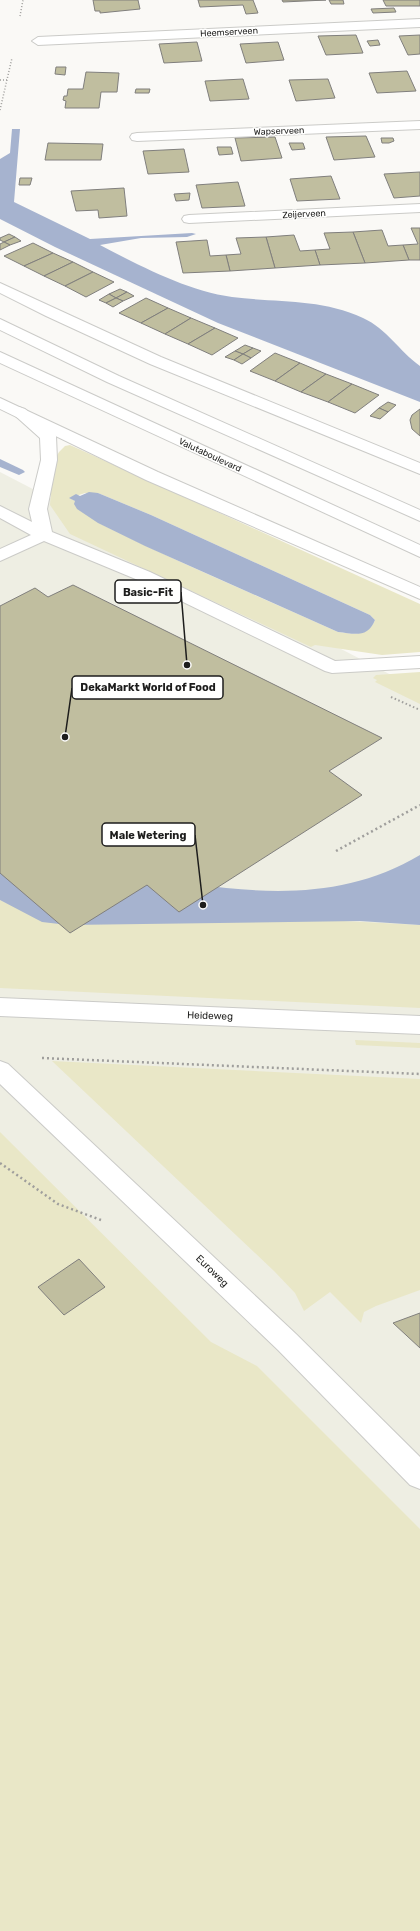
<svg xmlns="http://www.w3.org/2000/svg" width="420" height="1931" font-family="Rubik,sans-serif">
  <rect width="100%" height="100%" fill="#faf9f6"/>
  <path fill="#eeeee3" d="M0,472L420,690V1931H0Z"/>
  <g fill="#e9e7c7" fill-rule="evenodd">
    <path d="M70,445L420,604V652L382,655L315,645L311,647L70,534L50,505L53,463L59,452L65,446ZM85,493H98L151,515L370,615L375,620C368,637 353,634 338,632C260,597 182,564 105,526C91,520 84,505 70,498Z"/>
    <path d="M420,672V704L375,682L377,680L373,678L376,675Z"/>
    <path d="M0,900L6,903L420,925V1008L0,988Z"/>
    <path d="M355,1040L420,1043V1048L356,1045Z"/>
    <path d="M52,1061L420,1079V1290L376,1306L364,1312L361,1323L330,1292L304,1311L295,1293L274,1271Z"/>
    <path d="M0,1132L211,1342L257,1366L420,1529V1931H0Z"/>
  </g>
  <g fill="#a6b3cf">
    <path d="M12,129H20L14,202L90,239L192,233L196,234L187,237L141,238L100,245C140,266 188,291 232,297C278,303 320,298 363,318C387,329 399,351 420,366V402L218,323L55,247L0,219V159L10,153Z"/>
    <path d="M89,492L98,493L151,515L370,615L375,620C368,638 355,634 338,632L145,546L98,523L77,509L74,504L75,501L69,498L76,494L80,496Z"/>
    <path d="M0,851C46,859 91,867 137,875C233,891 332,908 420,855V925L360,921L68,925L42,922L0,900Z"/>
  </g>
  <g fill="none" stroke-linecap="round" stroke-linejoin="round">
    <path fill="#a6b3cf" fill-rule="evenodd" d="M0,459L23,470L25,472L19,475L0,467Z"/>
  </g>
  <g fill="#c0be9f" stroke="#807f7d">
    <path d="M93,0H138L140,9L100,13V11H95Z"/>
    <path d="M198,0H253L258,13L246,14L243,5L200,7Z"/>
    <path d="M282,0H326L283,2Z"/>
    <path d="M329,0H343L344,4H331Z"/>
    <path d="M383,0H420V6H386Z"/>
    <path d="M394,8L396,12L373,13L371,9Z"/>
    <path d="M356,35L363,53L326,55L318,36Z"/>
    <path d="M420,35V54L408,55L399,36Z"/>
    <path d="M378,40L380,45L370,46L367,41Z"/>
    <path d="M197,42L202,61L164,63L159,44Z"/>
    <path d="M278,42L284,60L246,63L240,44Z"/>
    <path d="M56,67H66L65,75L55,74Z"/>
    <path d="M407,71L416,91L377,93L369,73Z"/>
    <path d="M86,72L119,73L117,92H101L99,108H65L66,101L63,100L64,96H67L68,89H83Z"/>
    <path d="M243,79L249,99L210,101L205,81Z"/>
    <path d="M328,79L335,98L296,101L289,80Z"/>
    <path d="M136,89H150L149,93H135Z"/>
    <path d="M366,136L375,157L334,160L326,137Z"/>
    <path d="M275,137L282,158L241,161L235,138Z"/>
    <path d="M381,138H393L394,141L389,143H382Z"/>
    <path d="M48,143L103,144L101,160H45Z"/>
    <path d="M289,143H303L305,149L292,150Z"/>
    <path d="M217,147H231L233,154L219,155Z"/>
    <path d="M184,149L189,172L148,174L143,151Z"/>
    <path d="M420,172V196L394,198L384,174Z"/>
    <path d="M331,176L340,199L297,201L290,179Z"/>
    <path d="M20,178H32L30,185H19Z"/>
    <path d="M238,182L245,206L202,208L196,185Z"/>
    <path d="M124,188L127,216L99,218L98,210L76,211L71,191Z"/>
    <path d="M190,193L189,200L176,201L174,194Z"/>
    <path d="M411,228H420V260H409L403,245L418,244Z"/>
    <path d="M382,230L388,246L403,245L409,260L365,263L353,232Z"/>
    <path d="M353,232L365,263L320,265L315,250L330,249L324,233Z"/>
    <path d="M9,234L15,237L4,242L0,240V238Z"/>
    <path d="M294,235L300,251L315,250L320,265L275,268L266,237Z"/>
    <path d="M15,237L21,241L10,245L4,242Z"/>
    <path d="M266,237L275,268L230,271L226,255L241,254L236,238Z"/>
    <path d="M207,240L210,256L226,255L230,271L183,273L176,242Z"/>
    <path d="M4,242L10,245L0,250V244Z"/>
    <path d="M33,243L53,253L24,266L4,256Z"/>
    <path d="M53,253L73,262L44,276L24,266Z"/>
    <path d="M73,262L93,272L65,286L44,276Z"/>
    <path d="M93,272L114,282L86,297L65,286Z"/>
    <path d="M120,289L127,292L116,298L109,294Z"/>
    <path d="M127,292L134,296L123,301L116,298Z"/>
    <path d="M109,294L116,298L106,303L99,300Z"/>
    <path d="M116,298L123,301L113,307L106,303Z"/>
    <path d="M146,298L168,308L141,323L119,313Z"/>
    <path d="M168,308L191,318L165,334L141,323Z"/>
    <path d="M191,318L215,328L188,344L165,334Z"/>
    <path d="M215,328L238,338L212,355L188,344Z"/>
    <path d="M245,345L253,348L243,354L235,351Z"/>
    <path d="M253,348L261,351L251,358L243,354Z"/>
    <path d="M235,351L243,354L234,360L225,357Z"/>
    <path d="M275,353L300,363L275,381L250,371Z"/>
    <path d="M243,354L251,358L242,364L234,360Z"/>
    <path d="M300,363L326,374L301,392L275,381Z"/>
    <path d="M326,374L352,384L328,402L301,392Z"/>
    <path d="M352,384L379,395L355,413L328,402Z"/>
    <path d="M388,402L396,405L388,412L379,408Z"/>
    <path d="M379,408L388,412L380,419L370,416Z"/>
    <path d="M420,409V436L412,429L410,420L412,415Z"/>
    <path d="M73,585L382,738L329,771L362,795L179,912L147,885L70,933L0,873V606L35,588L48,597Z"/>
    <path d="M79,1259L105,1287L64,1315L38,1287Z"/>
    <path d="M420,1313V1348L393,1323Z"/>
  </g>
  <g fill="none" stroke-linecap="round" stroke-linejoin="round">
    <g stroke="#cbcbc8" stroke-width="2">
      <path id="service" d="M0,352L420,545V557L0,363Z"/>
    </g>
    <g stroke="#cbcbc8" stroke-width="2">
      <g id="minor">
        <path d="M420,19V27L38,45L32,41L38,37Z"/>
        <path d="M420,121V129L137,141L132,140L130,137L132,134L137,133Z"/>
        <path d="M420,204V212L189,223L184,222L182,219L184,216L189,215Z"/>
        <path d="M0,283L161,357L420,463V474L150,364L46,316L0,293Z"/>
        <path d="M19,407L25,409L56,436L57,460L47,509L52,532L150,572L335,661L420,656V668L332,673L325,671L138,580L44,541L0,561V549L31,535L0,518V506L32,522L29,509L41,460L40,438L11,412L13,409Z"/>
      </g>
    </g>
    <g stroke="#cbcbc8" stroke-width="2">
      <path id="tertiary" d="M0,1061L8,1064L296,1334L420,1457V1489L410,1485L278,1350L0,1084Z"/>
    </g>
    <g stroke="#cbcbc8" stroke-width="2">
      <g id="secondary">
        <path d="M0,319L119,376L420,510V521L107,382L0,330Z"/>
        <path d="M0,398L158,472L420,587V599L146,480L0,409Z"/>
        <path d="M0,998L420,1016V1034L0,1016Z"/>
      </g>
    </g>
    <g stroke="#9f9e9c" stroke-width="1.5" stroke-dasharray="1 2" stroke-linecap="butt">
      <path d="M20,16L23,0"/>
      <path d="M0,80H8"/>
      <path d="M0,110L12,58"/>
    </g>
    <path stroke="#9f9e9c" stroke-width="2" stroke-dasharray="1.5 2.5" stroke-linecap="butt" d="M391,697L420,710"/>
    <g stroke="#9f9e9c" stroke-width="2.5" stroke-dasharray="2 3" stroke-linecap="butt">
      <path d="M336,851L420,805"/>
      <path d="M42,1058L420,1074"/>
      <path d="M0,1163L58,1204L101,1220"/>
    </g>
    <use href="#service" fill="#fff" fill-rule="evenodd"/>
    <use href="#minor" fill="#fff" fill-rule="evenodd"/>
    <use href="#tertiary" fill="#fff" fill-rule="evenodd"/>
    <use href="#secondary" fill="#fff" fill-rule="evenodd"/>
  </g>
  <g text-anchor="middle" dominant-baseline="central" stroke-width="3" stroke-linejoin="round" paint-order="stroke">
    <g font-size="9" fill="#1d1d1c" stroke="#fffffe">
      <text transform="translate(229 32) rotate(-3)">Heemserveen</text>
      <text transform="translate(279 131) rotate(-2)">Wapserveen</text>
      <text transform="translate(304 214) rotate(-3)">Zeijerveen</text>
      <text transform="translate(210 455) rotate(25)">Valutaboulevard</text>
    </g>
    <g font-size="10" fill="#1d1d1c" stroke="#fffffe">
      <text transform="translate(210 1016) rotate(2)">Heideweg</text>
      <text transform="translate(212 1271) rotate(44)">Euroweg</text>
    </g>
  </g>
  <path fill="none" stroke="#1d1d1c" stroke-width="1.5" d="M187 665L181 592M65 737L72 688M203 905L195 835"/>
  <g fill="#1d1d1c" stroke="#fffffe" stroke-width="1.5">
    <circle cx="187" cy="665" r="4"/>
    <circle cx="65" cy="737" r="4"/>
    <circle cx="203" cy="905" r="4"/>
  </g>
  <g fill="#fffffe" stroke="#1d1d1c" stroke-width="1.5">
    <rect x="115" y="580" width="66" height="23" rx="4"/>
    <rect x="72" y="676" width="151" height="23" rx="4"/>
    <rect x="102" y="823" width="93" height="23" rx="4"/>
  </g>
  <g font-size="11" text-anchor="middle" font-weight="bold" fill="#1d1d1c">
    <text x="148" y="596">Basic-Fit</text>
    <text x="148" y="691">DekaMarkt World of Food</text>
    <text x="148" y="839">Male Wetering</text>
  </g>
</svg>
